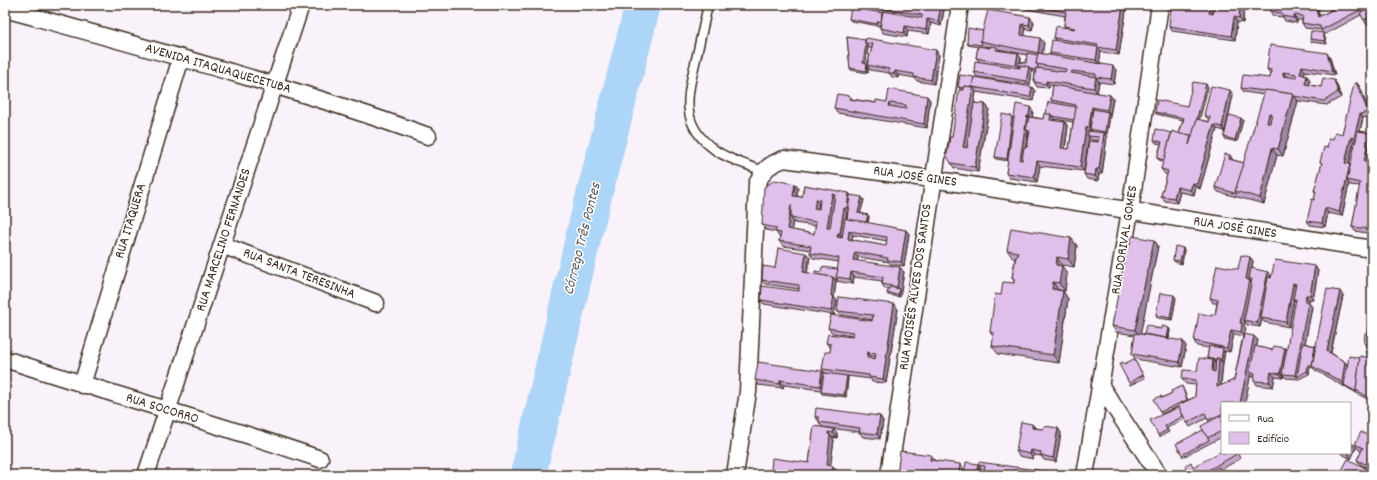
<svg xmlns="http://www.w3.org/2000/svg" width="1377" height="480" viewBox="0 0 1377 480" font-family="Dekko,sans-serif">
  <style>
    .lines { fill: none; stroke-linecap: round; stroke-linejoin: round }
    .river { stroke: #add5f7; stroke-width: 36 }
    .service-casing { stroke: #3b2a1e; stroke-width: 11 }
    .minor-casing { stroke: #3b2a1e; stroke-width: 19 }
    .service { stroke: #fff; stroke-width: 8 }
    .minor { stroke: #fff; stroke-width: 16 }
    .wall { fill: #c2a4ca; stroke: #3b2a1e; fill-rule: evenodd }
    .shaded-wall { fill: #9e86a4; stroke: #3b2a1e }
    .building { fill: #e1bfeb; stroke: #3b2a1e; fill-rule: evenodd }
    .labels { text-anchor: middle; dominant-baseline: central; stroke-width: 3; stroke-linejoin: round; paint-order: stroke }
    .street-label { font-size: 14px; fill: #3b2a1e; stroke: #fff }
    .water-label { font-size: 15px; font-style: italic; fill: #5d5d5f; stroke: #fff }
  </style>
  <rect width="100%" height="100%" fill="#f9f2fb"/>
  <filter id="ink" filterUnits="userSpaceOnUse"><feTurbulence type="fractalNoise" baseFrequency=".025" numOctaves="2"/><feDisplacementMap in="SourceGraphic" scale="8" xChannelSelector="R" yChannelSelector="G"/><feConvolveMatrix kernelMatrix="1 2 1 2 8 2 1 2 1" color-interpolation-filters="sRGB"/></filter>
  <g filter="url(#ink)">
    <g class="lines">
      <polyline class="river" points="528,475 585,230 643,5"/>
      <g class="service-casing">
        <path id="service" d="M708 5C704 23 700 41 696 59 687 97 679 124 715 150 729 160 748 165 763 171"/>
      </g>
      <g class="minor-casing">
        <g id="minor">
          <path d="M5 9C147 48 290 86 428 136"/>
          <polyline points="222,245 376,303"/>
          <path d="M5 359C110 394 216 423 320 459"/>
          <polyline points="82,385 181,58"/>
          <polyline points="1100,385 1159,475"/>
          <polyline points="146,475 301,5"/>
          <path d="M735 475 748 392 757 184C764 169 768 165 784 159L932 179 1372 249"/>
          <polyline points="889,475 960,5"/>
          <polyline points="1085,475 1130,211 1160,5"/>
        </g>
      </g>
      <use href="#service" class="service"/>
      <use href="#minor" class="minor"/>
    </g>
    <g class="wall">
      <polygon points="869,5 945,5 941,26 931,23 929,34 908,31 907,37 883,33 880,28 880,24 879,26 851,21 849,19 869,10 868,8"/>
      <path d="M1023 5H1127L1119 55 1101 52 1099 63 1116 70 1114 84 1099 82 1097 79 1099 82 1097 93 1110 95 1113 99 1107 134H1105L1107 137 1102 174H1099L1098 181 1087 179 1084 174 1098 141 1091 140 1089 137 1084 171 1040 166 1037 182 1009 178 1006 173 1008 161 996 159 995 157 1012 116 1014 118 1033 111 1032 117 1043 119 1053 103 1051 100 1053 86 1050 85 1049 88 1037 87 1034 82 1035 72 1032 71 1030 85 977 77 974 72 979 61 976 58 978 47 968 45 967 43 983 31 1030 17 1034 22 1032 30 1026 29 1024 35 1044 43 1042 54 1051 55 1050 53 1055 41 1054 38 1065 28 1064 26 1065 16 1026 9ZM984 46 990 47V48L984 47ZM998 49 1027 55 1026 63 1021 62V58L1000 50ZM1054 119 1073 122 1069 149H1065L1068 127 1065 122 1054 121ZM1028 132 1029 134 1027 147H1026Z"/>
      <polygon points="1188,5 1258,5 1257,10 1244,7 1243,23 1237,22 1235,40 1172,31 1169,26 1187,10"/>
      <polygon points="1271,5 1327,5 1318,10 1320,16 1331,10 1328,5 1358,5 1362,12 1368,8 1372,5 1372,22 1367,25 1361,15 1324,35 1321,30 1305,28 1302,23 1302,20 1297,20 1297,23 1285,21 1283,17 1273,16 1270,11"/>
      <polygon points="1324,35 1327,44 1311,42 1310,39"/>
      <path d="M847 37 939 55 934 84 917 81 915 78 898 75V78L892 77 889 73 870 70 868 67V73L851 70 850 68ZM868 48H872L867 65 865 64Z"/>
      <polygon points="1330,58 1335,75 1305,71 1304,75 1307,76 1310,80 1309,85 1321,87 1334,80 1337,85 1341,97 1327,105 1298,101 1283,156 1277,155 1264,204 1218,192 1215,187 1233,160 1244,163 1264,95 1244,92 1241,88 1270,78 1270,74 1267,69"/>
      <path d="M1356 82 1360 87 1371 116 1363 118 1360 131 1370 133 1371 135 1372 131V148H1371L1368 162H1372V234L1355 231 1352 227 1360 186 1350 185 1349 184 1342 216 1328 213 1325 227 1310 225 1307 221 1314 200 1316 193 1314 191 1322 164 1320 162 1327 148 1333 139 1342 134ZM1354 142H1356L1351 165 1349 163Z"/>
      <polygon points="958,87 1035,91 1033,101 976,92 974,103 985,104 989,109 978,172 954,168 951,163 952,137 963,90 960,89"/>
      <polygon points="1208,87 1199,120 1209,122 1209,120 1204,115 1233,95 1226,128 1243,120 1237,142 1225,139 1224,137 1225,131 1217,129 1200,189 1196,187 1194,195 1180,192 1177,203 1165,201 1161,196 1167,175 1165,174 1161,169 1164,162 1159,160 1157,158 1161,144 1156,143 1154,140 1179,134 1183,120 1156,114 1155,112 1187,106"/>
      <polygon points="850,96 852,99 876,103 930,100 927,128 837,113 834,108"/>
      <path d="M795 184 798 188 797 196 802 197 804 185 850 195 864 200 860 213 868 215 869 217 868 223 906 230 909 234 904 266 890 264 889 262 858 257 857 261 904 272 900 297 888 295 887 293 889 289H885L882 284V281L854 277 853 284 836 281 834 297 837 301 834 315 764 304 761 300 799 291V289L765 284 762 280 775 268 810 257 807 273 815 274 821 272 838 269 839 262 813 258 810 253 811 250 783 246 779 241 780 237H779L776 232 766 230 762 225ZM793 221 794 223 816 226 814 234 791 230ZM853 235 887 241 886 246 852 240Z"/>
      <polygon points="1071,238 1077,246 1074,267 1063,265 1062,267 1067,274 1065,291 1058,290 1063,291 1068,299 1059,363 998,354 992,346 994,338 990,332 1001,295 1014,283 1014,281 1012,278 1015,259 1013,258 1007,250"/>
      <polygon points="1154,240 1158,246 1140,334 1144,334 1156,328 1170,330 1169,339 1186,346 1182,367 1135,359 1132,354 1135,335 1116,332 1112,326 1130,245"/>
      <polygon points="1183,248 1184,250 1182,264 1175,262 1173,260"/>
      <path d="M1250 257 1253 261 1252 268 1271 276V278L1315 266 1318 271 1313 300 1309 299V303L1312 307 1305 343 1315 346H1316L1343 296 1331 353 1345 362 1347 365 1360 358 1370 357 1367 353 1368 348 1364 343 1368 334 1372 306V402L1346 387 1345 386V387L1315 370 1313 368 1310 367 1309 374 1299 379 1286 378 1284 376 1283 378 1275 377 1273 387 1257 385 1254 381 1255 377H1253L1251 374 1222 403V437L1183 457 1182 455 1203 430 1209 421 1207 418 1190 427 1185 419 1167 428 1169 432 1159 437 1158 435 1179 407H1178L1161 414 1160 412 1161 396 1162 398 1172 393 1182 386 1188 400 1195 397 1196 385 1186 384 1182 379 1197 371 1208 359 1207 358 1209 348 1197 346 1194 341 1212 316 1215 315 1217 303H1213L1210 298ZM1294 300 1296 302 1287 351 1272 350 1256 347 1258 340 1244 334 1246 328 1244 326 1245 321 1247 325 1260 327 1262 319 1264 322 1289 327ZM1234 334 1243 336 1234 380 1221 386 1223 363 1225 351 1230 352Z"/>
      <polygon points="1176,298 1172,320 1158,318 1156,315"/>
      <path d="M898 309 886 383 872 382 871 379 847 376 848 378 846 397 822 394 821 392V390L784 385 783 388 758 385 755 380 825 373 822 369 830 352 831 348 826 343 852 337V336L832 333 828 328 872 321 873 320 841 315 837 311ZM871 356 875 357V359L871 358Z"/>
      <polygon points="1135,361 1145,378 1130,385 1129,383 1124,364"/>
      <polygon points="880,416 883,421 880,439 863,437 859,432 822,427 819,422 819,421 815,417"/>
      <polygon points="814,426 837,433 837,438 832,437 834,440 830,466 837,471 836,475 773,475 771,471 809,463"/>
      <polygon points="1036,428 1043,429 1058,428 1061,433 1056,462 1044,460 1041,456 1034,455 1033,459 1019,456 1016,451"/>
      <polygon points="1372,438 1372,475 1345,475 1342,470 1371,471 1371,470 1360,464 1357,460 1361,451 1358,449 1355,444"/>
      <polygon points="1356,448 1351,459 1340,453 1350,453"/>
      <polygon points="1238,453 1240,459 1220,470 1223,475 1186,475 1194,467"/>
      <polygon points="931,455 934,460 964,469 963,475 897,475"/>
      <polygon points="978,464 1051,472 985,474 984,473 984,470 981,470 980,467 978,475"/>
    </g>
    <g class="shaded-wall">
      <polygon points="941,5 945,5 941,26 938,21"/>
      <polygon points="1123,5 1127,5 1119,55 1116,50"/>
      <polygon points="1210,5 1213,9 1212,18 1209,13"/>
      <polygon points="1240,5 1244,5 1242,5 1244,7 1243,23 1239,18"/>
      <polygon points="1256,5 1258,5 1257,10 1256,7"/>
      <polygon points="1315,6 1318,11 1321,22 1318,17"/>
      <polygon points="1294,15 1297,20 1297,23 1294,18"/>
      <polygon points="1030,17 1034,22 1032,30 1029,25"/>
      <polygon points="1234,17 1237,22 1235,40 1231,36"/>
      <polygon points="927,19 931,23 929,34 926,30"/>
      <polygon points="1022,24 1026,29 1024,39 1021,35"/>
      <polygon points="905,26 908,31 907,37 904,33"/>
      <polygon points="1323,33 1324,35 1327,44 1325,41"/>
      <polygon points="1040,38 1044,43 1042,57 1038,53"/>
      <polygon points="866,45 868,48 865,66 863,63"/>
      <polygon points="1098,47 1101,52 1099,65 1096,60"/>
      <polygon points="936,50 939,55 934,84 931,80"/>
      <polygon points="1018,53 1021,58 1020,67 1018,67 1016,65"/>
      <polygon points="1327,53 1330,58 1335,75 1332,71"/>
      <polygon points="867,65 868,67 868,73 866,71"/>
      <polygon points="1113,66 1116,70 1114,84 1111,79"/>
      <polygon points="1302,66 1305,71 1304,79 1300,74"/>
      <polygon points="1029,67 1032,71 1030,85 1026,81"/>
      <polygon points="895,71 898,75 898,78 894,74"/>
      <polygon points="1283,72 1287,77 1283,76"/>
      <polygon points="1307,76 1310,80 1309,89 1305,84"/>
      <polygon points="1096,77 1099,82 1097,93 1094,88"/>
      <polygon points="1334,80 1337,85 1341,97 1338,92"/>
      <polygon points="1046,81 1050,85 1049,88 1046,84"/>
      <polygon points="1356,82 1360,87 1372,116 1368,112"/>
      <polygon points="1206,84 1208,87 1194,140 1192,138"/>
      <polygon points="973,87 976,92 967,151 963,147"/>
      <polygon points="1032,87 1035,91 1033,101 1030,97"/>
      <polygon points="1230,90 1233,95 1225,131 1222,127"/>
      <polygon points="1293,94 1298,101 1283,156 1278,149"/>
      <polygon points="1110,95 1113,99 1110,114 1107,110"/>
      <polygon points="927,96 930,100 927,128 924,124"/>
      <polygon points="985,104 989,109 978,172 975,167"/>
      <polygon points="1030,107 1033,111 1032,121 1029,116"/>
      <polygon points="1092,107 1095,112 1090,129 1092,132 1089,127"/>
      <polygon points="1108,112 1110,114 1107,134 1105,132"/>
      <polygon points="1269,113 1274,120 1271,129 1267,123"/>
      <polygon points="1051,114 1054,119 1053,125 1050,120"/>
      <polygon points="1360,114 1363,118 1357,143 1354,138"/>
      <polygon points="1012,116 1014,119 1009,161 1007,159"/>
      <polygon points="1027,116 1030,120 1026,130 1028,132 1023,164 1020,160"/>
      <polygon points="1241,118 1243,120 1237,142 1235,140"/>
      <polygon points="1065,122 1068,127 1064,153 1061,148"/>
      <polygon points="1214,125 1217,129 1200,189 1197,184"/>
      <polygon points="1086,127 1090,131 1088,136 1089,137 1084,171 1080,167"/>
      <polygon points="1104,133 1107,137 1102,174 1099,169"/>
      <polygon points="1370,133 1372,136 1369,145 1371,148 1368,165 1364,161"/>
      <polygon points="1351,137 1354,142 1348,167 1345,163"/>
      <polygon points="1272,148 1277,155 1264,204 1260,198"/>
      <polygon points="1230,155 1233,160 1229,159"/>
      <polygon points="1037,161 1040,166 1037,182 1034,177"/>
      <polygon points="1350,164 1353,168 1347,180 1349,184 1342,216 1339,212"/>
      <polygon points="1096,169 1099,174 1098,181 1095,176"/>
      <polygon points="1193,183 1196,187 1194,195 1190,190"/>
      <polygon points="795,184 798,188 796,200 793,196"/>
      <polygon points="1177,187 1180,192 1177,203 1174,198"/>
      <polygon points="849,193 852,197 850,212 847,208"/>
      <polygon points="832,194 835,199 830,233 827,228"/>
      <polygon points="862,197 864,200 860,215 858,213"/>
      <polygon points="816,199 819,204 817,213 814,208"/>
      <polygon points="791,205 791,218 793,221 791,234 787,229"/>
      <polygon points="844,208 847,212 844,238 840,233"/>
      <polygon points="1325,208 1328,213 1325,227 1322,223"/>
      <polygon points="868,215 869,217 867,227 866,224"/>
      <polygon points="906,230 909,234 904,266 901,262"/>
      <polygon points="849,231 853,235 851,244 848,239"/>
      <polygon points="838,233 841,238 841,242 837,237"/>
      <polygon points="1071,238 1077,246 1074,267 1068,259"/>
      <polygon points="1154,240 1158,246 1140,336 1135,330"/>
      <polygon points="1183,248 1184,250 1182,264 1180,261"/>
      <polygon points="855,252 858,257 857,265 853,260"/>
      <polygon points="806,253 810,257 806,277 803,272"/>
      <polygon points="1057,257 1067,274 1065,291 1059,283 1056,265"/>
      <polygon points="1250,257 1253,261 1250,279 1249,279 1252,285 1244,320 1245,321 1244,326 1246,328 1244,336 1241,332 1240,323 1246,279"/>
      <polygon points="1315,266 1318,271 1313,300 1310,295"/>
      <polygon points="900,267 904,272 900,297 898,295 899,289 897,287"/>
      <polygon points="851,272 854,277 853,284 850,279"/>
      <polygon points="1268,272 1271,276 1262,318 1261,318 1262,319 1260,327 1257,323"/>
      <polygon points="833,277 836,281 834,297 837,301 834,315 831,311 831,296"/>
      <polygon points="1053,282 1058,290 1052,289"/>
      <polygon points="1293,283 1296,288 1293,299 1294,300 1289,327 1286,322"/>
      <polygon points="1063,291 1068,299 1059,363 1053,355"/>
      <polygon points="1340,291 1343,296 1330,356 1327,351"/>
      <polygon points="1174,295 1176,298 1172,320 1170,318"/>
      <polygon points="1306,295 1309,299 1309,303 1312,307 1299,376 1297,377 1295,375"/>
      <polygon points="894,304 898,309 886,383 883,379"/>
      <polygon points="1169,328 1170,330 1168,341 1167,339"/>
      <polygon points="1231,330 1234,334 1230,352 1227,348"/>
      <polygon points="1254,336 1258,340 1251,372 1250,372 1251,374 1245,403 1240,403"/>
      <polygon points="1183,341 1186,346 1182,367 1179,362"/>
      <polygon points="1285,348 1288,352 1282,374 1284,376 1283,378 1280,374"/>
      <polygon points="1223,351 1225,351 1223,363 1221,361"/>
      <polygon points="868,352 871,356 870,362 867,358"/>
      <polygon points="1219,358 1223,363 1220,392 1217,387"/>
      <polygon points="1213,360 1216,365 1215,376 1212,371"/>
      <polygon points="1345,362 1348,366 1345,387 1342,382"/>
      <polygon points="1308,365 1310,367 1309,374 1307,371"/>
      <polygon points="822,371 825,375 823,390 820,386"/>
      <polygon points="1271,372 1275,377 1273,387 1269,382"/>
      <polygon points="847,376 848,378 846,397 844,395"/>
      <polygon points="780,380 784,385 783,388 780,384"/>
      <polygon points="1372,387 1372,401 1370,398"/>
      <polygon points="880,416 883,421 880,439 877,434"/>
      <polygon points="1032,424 1036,428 1032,428"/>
      <polygon points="1058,428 1061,433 1056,462 1053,458"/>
      <polygon points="834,429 837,433 837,438 833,433"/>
      <polygon points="828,432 834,440 830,470 827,465"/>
      <polygon points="1353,444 1356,448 1351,459 1348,454 1348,453 1350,453 1350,450"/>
      <polygon points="1031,450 1034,455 1033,459 1030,454"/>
      <polygon points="931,455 934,460 933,464 930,460"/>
      <polygon points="960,464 964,469 963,475 960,475 959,474"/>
      <polygon points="978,465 980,467 978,475 976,475"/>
      <polygon points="833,466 837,471 836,475 832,475"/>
      <polygon points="924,470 928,474 924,474"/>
    </g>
    <g class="building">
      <polygon points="869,5 925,5 925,6 933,7 933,5 941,5 938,21 927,19 926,30 905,26 904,33 880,28 883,11 922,18 922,15 881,8 880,10 868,8"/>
      <polygon points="1023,5 1096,5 1104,6 1105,5 1123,5 1116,50 1097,47 1098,45 1054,38 1056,26 1074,29 1075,28 1064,26 1066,12"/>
      <polygon points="1188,5 1210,5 1209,13 1213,14 1215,5 1213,5 1240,5 1239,18 1234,17 1231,36 1169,26 1171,8 1187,10"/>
      <polygon points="1242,5 1256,5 1256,7"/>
      <polygon points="1271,5 1307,5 1315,6 1318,17 1342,5 1357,5 1360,10 1321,30 1320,26 1302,23 1303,16 1294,15 1294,18 1282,16 1282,13 1270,11"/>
      <polygon points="1307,5 1315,5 1316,8 1315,6"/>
      <polygon points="1328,5 1337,5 1330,8"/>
      <polygon points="1367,5 1372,5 1372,16 1364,20 1360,13 1368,8"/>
      <polygon points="851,7 882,13 881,22 878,21 877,24 849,19"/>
      <polygon points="988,10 1030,17 1029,25 1022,24 1021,35 1040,38 1038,53 980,41"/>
      <polygon points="968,28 983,31 980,41 982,43 982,45 967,43"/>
      <polygon points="1311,31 1323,33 1325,41 1310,39"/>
      <polygon points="847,37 865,40 865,43 866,45 863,63 867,64 866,71 850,68"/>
      <polygon points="866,38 936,50 931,80 914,77 914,74 895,71 894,74 889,73 889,69 867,65 873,44 865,43"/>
      <polygon points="1052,40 1098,47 1096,60 1050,53"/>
      <path d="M1270 45 1327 53 1332 71 1302 66 1300 74 1307 76 1305 84 1321 87 1323 78 1334 80 1338 92 1324 101 1294 96 1293 94 1265 90V91L1241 88 1243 75 1270 78 1271 70 1267 69ZM1283 72 1296 74V78L1283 76Z"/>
      <polygon points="978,46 990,48 990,46 997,47 996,50 1018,53 1016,65 976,58"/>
      <polygon points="1027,53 1038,55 1036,64 1038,66 1038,68 1036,68 1036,70 1030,69 1029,67 1020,65 1020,67 1018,67 1019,62 1026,63"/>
      <polygon points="1038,53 1113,66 1111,79 1096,77 1096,74 1072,71 1071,73 1096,77 1094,88 1046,81 1046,84 1034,82 1036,68 1065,72 1066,69 1036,64"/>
      <polygon points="975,61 1020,68 1020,65 1029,67 1026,81 974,72"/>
      <polygon points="960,75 974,77 972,87 964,86 963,88 958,87"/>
      <polygon points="974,77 1032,87 1030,97 973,87 963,147 967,148 974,103 985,104 975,167 951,163 945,153 947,154 950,137 952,137 959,90 963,90 964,86 972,87"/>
      <polygon points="1193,82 1206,84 1192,137 1191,135 1184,134 1184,135 1179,134 1184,118 1155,112 1157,100 1187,106"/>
      <polygon points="1356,82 1368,112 1360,114 1354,138 1351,137 1345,163 1350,164 1339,212 1325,208 1322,223 1307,221 1312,199 1314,200 1316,191 1314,191 1322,163 1320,162 1324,147 1327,148 1329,138 1333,139 1335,132 1342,134 1354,84"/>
      <polygon points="1053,85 1110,95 1107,110 1092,107 1089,127 1086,127 1080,167 1037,161 1034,177 1006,173 1016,104 1030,107 1029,116 1027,116 1020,160 1022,160 1024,147 1027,147 1030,131 1026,130 1029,117 1043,119 1044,113 1051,114 1050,120 1065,122 1061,148 1069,149 1076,105 1051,100"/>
      <polygon points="1211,86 1230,90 1222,127 1214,125 1197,184 1193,183 1190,190 1177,187 1174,198 1161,196 1168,171 1161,169 1172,131 1184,135 1184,134 1191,135 1189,145 1197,119 1209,122 1210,117 1204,115"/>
      <path d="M889 89 927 96 924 124 834 108 837 94 850 96 849 99 876 103V100L887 102ZM890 103 906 105V109L889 106Z"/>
      <path d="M1265 90 1293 94 1278 149 1272 148 1260 198 1235 191ZM1269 113 1272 114 1270 123H1267Z"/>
      <polygon points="1048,102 1076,107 1074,120 1052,116 1051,114 1046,114"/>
      <polygon points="1093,109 1108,112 1105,132 1090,129"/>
      <polygon points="1372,111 1372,119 1369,112"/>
      <polygon points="1002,114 1012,116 1007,159 995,157"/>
      <polygon points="1229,115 1241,118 1235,140 1224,137"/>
      <polygon points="1156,129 1171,133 1164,160 1157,158 1162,142 1154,140"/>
      <polygon points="1088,131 1104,133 1099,169 1096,169 1095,176 1084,174 1089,141 1098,142 1099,137 1088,136"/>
      <polygon points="1358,131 1370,133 1364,161 1372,162 1372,227 1371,229 1352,227 1360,183 1347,180"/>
      <polygon points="1372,131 1372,146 1369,145"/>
      <polygon points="1225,154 1230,155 1229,159 1244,163 1235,191 1237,194 1215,187"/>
      <path d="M775 180 795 184 793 196 802 197 804 185 849 193 847 208H844L840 233H838L837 237 842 238 845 218 906 230 901 262 887 260 888 258 855 252 853 260 900 267 897 287 882 284 883 277 851 272 850 279 836 277 839 258 810 253 811 246 779 241 781 233 776 232V228L762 225 764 187ZM832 194 835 195 830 228H827ZM816 199 820 200 819 209 814 208ZM791 205V218L816 222 814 234 787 229ZM849 231 887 237 886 246 848 239Z"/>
      <polygon points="850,195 862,197 858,213 868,215 866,222 847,219"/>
      <polygon points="1011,228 1071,238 1068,259 1057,257 1056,265 1062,266 1059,283 1053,282 1052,289 1063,291 1053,355 992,346 994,333 990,332 995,294 1001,295 1003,282 1014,283 1014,278 1012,278 1016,256 1017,257 1018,252 1007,250"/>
      <polygon points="1132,236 1154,240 1135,330 1112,326 1127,245 1130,245"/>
      <polygon points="1175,246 1183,248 1180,261 1173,260"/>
      <polygon points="778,248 806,253 803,272 833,277 831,296 834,296 831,311 761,300 762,286 799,291 799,285 762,280 763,266 775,268"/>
      <polygon points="1241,255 1250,257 1246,279 1249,280 1240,323 1242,323 1241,332 1231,330 1227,348 1194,341 1199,313 1212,316 1213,314 1215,315 1218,300 1210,298 1217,265 1238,269"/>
      <polygon points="1275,260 1315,266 1310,295 1306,295 1305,302 1308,302 1295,375 1282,374 1296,299 1293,299 1296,284 1293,283 1286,322 1261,318 1268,277 1271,278"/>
      <polygon points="822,267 838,269 836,277 838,280 835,279 833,277 815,274 815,271 821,272"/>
      <polygon points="1251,268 1268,272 1257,323 1244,320 1252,279 1249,279"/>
      <polygon points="1372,280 1372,289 1371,289"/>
      <polygon points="890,287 899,289 898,295 887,293"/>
      <polygon points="1327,289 1340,291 1327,351 1345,362 1342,382 1312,366"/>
      <polygon points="1160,293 1174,295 1170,318 1156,315"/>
      <path d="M839 297 894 304 883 379 869 377V375L822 369 825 352H830L831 344 826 343 828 334 852 337 853 332 828 328 831 315 872 321 873 315 837 311ZM868 352 876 353 875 359 867 358Z"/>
      <polygon points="1372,306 1372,354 1367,353 1368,344 1364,343 1365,333 1368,334"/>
      <polygon points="1146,325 1154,326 1154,328 1162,329 1162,326 1169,328 1167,338 1144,334"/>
      <polygon points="1135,333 1183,341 1179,362 1132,354"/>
      <polygon points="1244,334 1254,336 1240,403 1222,403 1222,414 1208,420 1205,413 1187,423 1178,405 1195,397 1196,380 1182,379 1183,370 1197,371 1199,358 1213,360 1212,371 1215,372 1216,358 1219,358 1217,387 1234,380"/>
      <polygon points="1303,343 1315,346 1312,365 1308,365 1307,371 1297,377"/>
      <polygon points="1209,346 1223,348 1221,361 1219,358 1216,358 1216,360 1207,358"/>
      <polygon points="1255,346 1272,350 1274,346 1285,348 1280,374 1271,372 1269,382 1254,381 1255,374 1250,372"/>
      <polygon points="1349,356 1360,358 1356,390 1357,392 1344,385"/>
      <polygon points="1360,356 1372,358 1372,387 1370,398 1356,390"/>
      <polygon points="1134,359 1143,375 1129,383 1119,364 1123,362 1124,364"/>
      <polygon points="758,362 822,371 820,386 780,380 780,384 755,380"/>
      <polygon points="824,373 847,376 844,395 821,392"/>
      <polygon points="1182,386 1187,400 1160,412 1154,399 1161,396 1162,398 1172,393 1171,391"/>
      <polygon points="1179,407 1183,416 1165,426 1167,430 1158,435 1150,420"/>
      <polygon points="816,408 880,416 877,434 859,432 860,428 819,422 819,417 815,417"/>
      <polygon points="1222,415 1222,431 1207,438 1201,426"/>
      <polygon points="1021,422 1032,424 1032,428 1043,429 1044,426 1058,428 1053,458 1040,455 1041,452 1031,450 1030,454 1016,451"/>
      <polygon points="814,426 834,429 833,433 828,432 828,434 830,435 827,465 833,466 832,475 796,475 771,471 772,458 809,463"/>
      <polygon points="1203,430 1209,440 1182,455 1176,444"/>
      <polygon points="1361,432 1372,438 1372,467 1357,460 1363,448 1355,444"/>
      <polygon points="1350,442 1353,444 1350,450"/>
      <polygon points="900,451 931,455 930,460 960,464 959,474 924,470 924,474 933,475 897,475"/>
      <polygon points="1222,451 1222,453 1237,453 1237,454 1199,475 1186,475 1185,473 1188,472 1185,466 1191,462 1193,467"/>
      <polygon points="1348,459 1371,471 1372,468 1372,475 1351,475 1342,470"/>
      <polygon points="966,462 978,464 976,475 964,475"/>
      <polygon points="979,462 1051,472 1051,475 985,475 985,473 984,473 985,466 978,465"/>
      <polygon points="1219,467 1223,475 1204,475"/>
      <polygon points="743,473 755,475 743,475"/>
    </g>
  </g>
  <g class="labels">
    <g class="street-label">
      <text transform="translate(218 69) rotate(16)">AVENIDA ITAQUAQUECETUBA</text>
      <text transform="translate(915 177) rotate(8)">RUA JOSÉ GINES</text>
      <text transform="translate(131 221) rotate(-73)">RUA ITAQUERA</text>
      <text transform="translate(1235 228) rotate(9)">RUA JOSÉ GINES</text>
      <text transform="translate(224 240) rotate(-72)">RUA MARCELINO FERNANDES</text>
      <text transform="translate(1125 240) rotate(-81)">RUA DORIVAL GOMES</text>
      <text transform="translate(299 274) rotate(21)">RUA SANTA TERESINHA</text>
      <text transform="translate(916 287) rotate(-82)">RUA MOISÉS ALVES DOS SANTOS</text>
      <text transform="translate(162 409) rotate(17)">RUA SOCORRO</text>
    </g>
    <g class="water-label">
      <text transform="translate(583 239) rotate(-76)">Córrego Três Pontes</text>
    </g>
  </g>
  <rect width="1377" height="480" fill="none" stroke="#fff" stroke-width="20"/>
  <rect x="10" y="10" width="1357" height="460" fill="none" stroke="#3b2a1e" stroke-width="1.5" filter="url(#ink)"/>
  <rect x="1221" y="402" width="130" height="52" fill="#ffffff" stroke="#b1aaa5"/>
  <rect x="1229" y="415" width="20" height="6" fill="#ffffff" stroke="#b1aaa5"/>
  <text x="1257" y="422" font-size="12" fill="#3b2a1e">Rua</text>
  <rect x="1229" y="432" width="20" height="12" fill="#e1bfeb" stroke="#b1aaa5"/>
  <text x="1257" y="442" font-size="12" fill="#3b2a1e">Edifício</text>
</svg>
